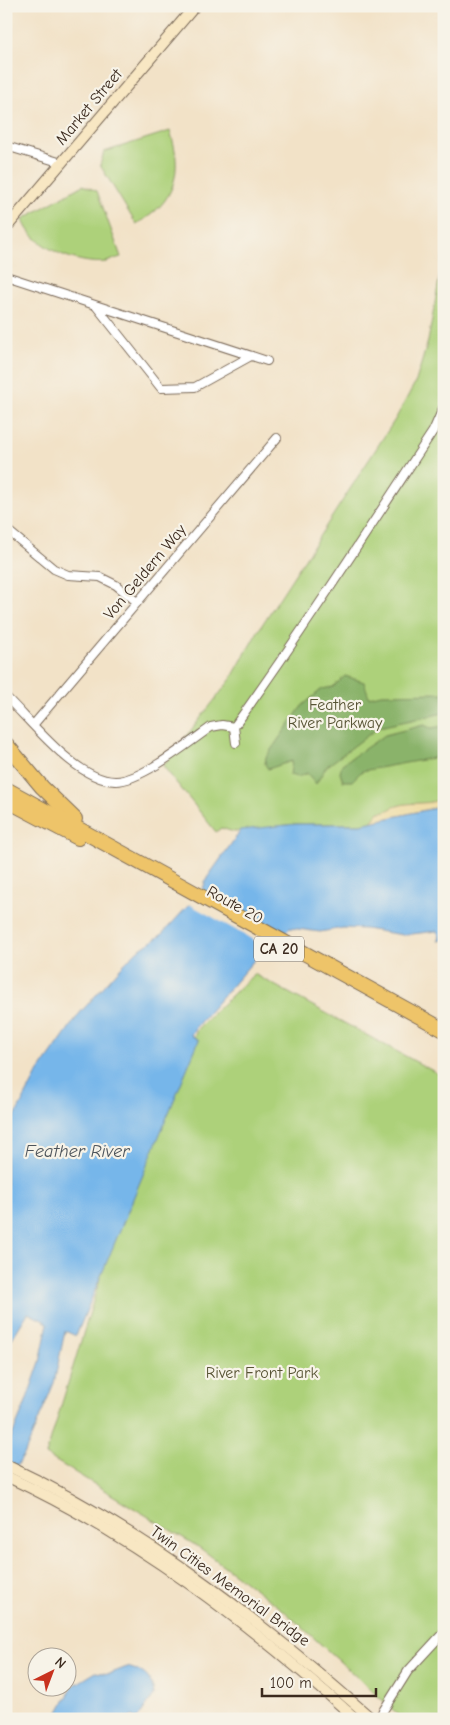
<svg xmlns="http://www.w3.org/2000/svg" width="450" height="1725" viewBox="0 0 450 1725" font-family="'Comic Neue',sans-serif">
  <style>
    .green { fill: #add17a; stroke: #747e4c }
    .forest { fill: #8ab36a; stroke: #626e44 }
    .sand { fill: #eeda9e; stroke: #94825e }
    .water { fill: #76b6ea; stroke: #587084 }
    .pier { fill: #f2e2c7 }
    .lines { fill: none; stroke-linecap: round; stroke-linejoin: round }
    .street-casing { stroke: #7b6a59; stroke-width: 10 }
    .secondary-casing { stroke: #7b6a59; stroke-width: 12 }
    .highway-casing { stroke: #7b6a59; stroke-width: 16 }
    .street { stroke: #fff; stroke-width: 8 }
    .secondary { stroke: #f8e7c3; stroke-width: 10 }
    .highway { stroke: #eec469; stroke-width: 14 }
    .labels { text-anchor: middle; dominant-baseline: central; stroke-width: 4.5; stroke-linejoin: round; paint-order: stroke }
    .shield { fill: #f7f3e8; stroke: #73665b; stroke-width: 1 }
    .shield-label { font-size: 15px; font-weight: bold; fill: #3b2a1e }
    .street-label { font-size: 16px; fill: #3b2a1e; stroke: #f7f3e8 }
    .park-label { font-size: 16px; fill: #585435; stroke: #f7f3e8 }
    .water-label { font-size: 18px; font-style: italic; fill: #4d545b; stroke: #f7f3e8 }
  </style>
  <rect width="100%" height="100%" fill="#f7f3e8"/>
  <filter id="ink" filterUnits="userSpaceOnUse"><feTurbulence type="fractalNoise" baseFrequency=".02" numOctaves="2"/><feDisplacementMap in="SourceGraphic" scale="10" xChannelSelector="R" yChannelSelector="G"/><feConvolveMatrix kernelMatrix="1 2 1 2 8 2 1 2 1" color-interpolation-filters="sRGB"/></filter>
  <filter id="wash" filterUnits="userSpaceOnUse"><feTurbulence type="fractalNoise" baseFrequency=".0096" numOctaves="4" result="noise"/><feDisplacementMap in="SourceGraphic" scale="20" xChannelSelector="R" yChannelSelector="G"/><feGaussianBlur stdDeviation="1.12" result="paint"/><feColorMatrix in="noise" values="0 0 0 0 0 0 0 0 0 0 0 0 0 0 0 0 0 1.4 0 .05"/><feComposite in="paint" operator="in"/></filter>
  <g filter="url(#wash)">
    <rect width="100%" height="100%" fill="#f2e2c7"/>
    <g class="green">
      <path d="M170 131C184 171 175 204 136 224L100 165 104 152Z"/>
      <path d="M83 185 97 191 121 257C116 258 111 261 106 262 80 266 30 247 23 219Z"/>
      <polygon points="444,253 444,806 361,824 296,824 234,832 221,828 216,832 163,766 231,679 258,631 396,418 416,381 428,341"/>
      <polygon points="254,974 444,1077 444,1719 403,1719 282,1609 200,1548 46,1455 127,1191 198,1028"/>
    </g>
    <g class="forest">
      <polygon points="345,676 364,682 369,697 381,694 444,693 444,713 379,727 326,767 316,784 307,773 298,777 290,775 292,761 268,769 265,764 266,757 302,706 322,689 333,687"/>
      <polygon points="424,725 431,728 444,726 444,756 362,771 352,781 343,781 340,773 342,764 385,735"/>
    </g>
    <path class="sand" d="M444 797V806L371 822 379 812C388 812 390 808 397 806 411 801 432 806 444 797Z"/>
    <g class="water">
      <polygon points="444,806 444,940 438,941 440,937 437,931 403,935 365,929 343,928 320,932 290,928 256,958 195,1028 191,1035 199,1040 76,1336 65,1331 54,1383 24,1455 6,1483 6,1450 24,1407 40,1362 48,1323 28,1313 6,1348 6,1133 37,1074 79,1014 122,966 137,951 160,936 202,891 207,878 241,830 296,824 361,824"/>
      <path d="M127 1667C145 1672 151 1676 154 1695L137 1719 132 1716 129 1719H55L73 1686 96 1672 109 1674Z"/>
    </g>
    <polygon class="pier" points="200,890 284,936 270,949 187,903"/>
  </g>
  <g filter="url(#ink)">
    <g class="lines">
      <g class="street-casing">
        <g id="street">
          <polyline points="6,146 62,163"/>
          <polyline points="6,276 267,361"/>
          <polyline points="96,306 161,388 195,387 251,356"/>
          <polyline points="6,529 54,569 68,575 100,577 116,585 137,602"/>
          <path d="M6 697C33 723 78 782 116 781 141 781 190 742 211 727L222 725 234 727"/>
          <polyline points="34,724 277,438"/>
          <path d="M234 727C303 631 368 530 433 431L444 406"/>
          <polyline points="234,727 236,743"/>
          <polyline points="378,1719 408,1671 444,1632"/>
        </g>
      </g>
      <g class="secondary-casing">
        <g id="secondary">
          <polyline points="6,228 195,6"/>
          <path d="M6 1465C143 1529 259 1619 372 1719"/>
          <path d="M6 1476C136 1536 250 1624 356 1719"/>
        </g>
      </g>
      <g class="highway-casing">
        <g id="highway">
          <polyline points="6,744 42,787 75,819"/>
          <polyline points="6,789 444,1030"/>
          <polyline points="6,800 78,838"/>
        </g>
      </g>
      <use href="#street" class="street"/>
      <use href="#secondary" class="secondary"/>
      <use href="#highway" class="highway"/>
    </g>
  </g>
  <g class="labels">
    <rect class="shield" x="254" y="936.5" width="50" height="25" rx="4"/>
    <g class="shield-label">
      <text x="279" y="949">CA 20</text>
    </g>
    <g class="street-label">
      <text transform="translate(89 107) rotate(-50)">Market Street</text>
      <text transform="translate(145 572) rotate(-50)">Von Geldern Way</text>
      <text transform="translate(235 905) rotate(29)">Route 20</text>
      <text transform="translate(230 1586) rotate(36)">Twin Cities Memorial Bridge</text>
    </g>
    <g class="park-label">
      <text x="335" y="705">Feather<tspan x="335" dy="18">River Parkway</tspan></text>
      <text x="262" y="1373">River Front Park</text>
    </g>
    <g class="water-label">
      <text x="77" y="1151">Feather River</text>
    </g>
  </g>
  <rect width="450" height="1725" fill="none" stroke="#f7f3e8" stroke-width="25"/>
  <g transform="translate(52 1672) rotate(42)"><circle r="24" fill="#f7f3e8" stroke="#aca397"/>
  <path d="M0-4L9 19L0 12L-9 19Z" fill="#c8321e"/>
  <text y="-8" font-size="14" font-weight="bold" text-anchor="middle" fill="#3b2a1e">N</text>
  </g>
  <path d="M262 1688v8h114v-8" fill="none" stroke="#3b2a1e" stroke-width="2.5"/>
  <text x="270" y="1688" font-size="15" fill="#3b2a1e" stroke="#f7f3e8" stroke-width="4" paint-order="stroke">100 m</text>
</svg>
